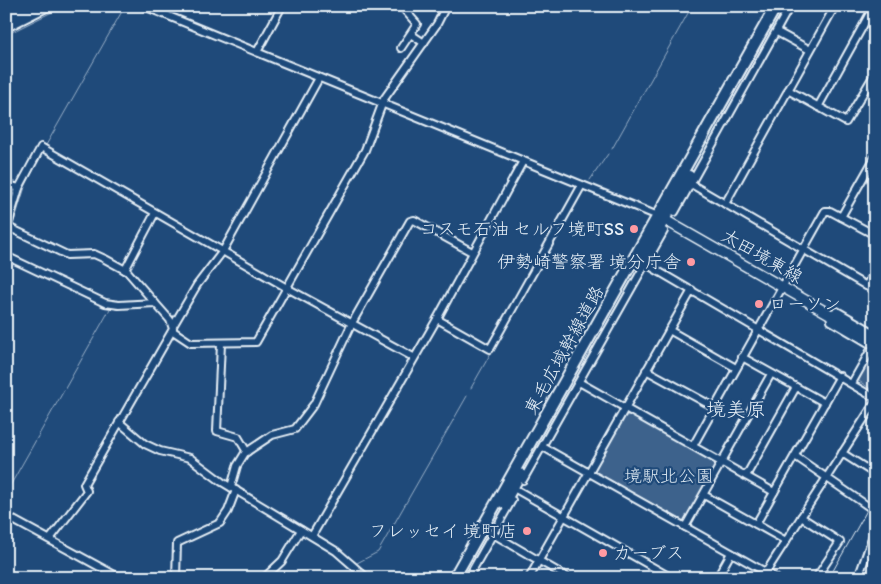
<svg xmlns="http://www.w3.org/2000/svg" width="881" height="584" viewBox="0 0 881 584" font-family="Itim,'Klee One',sans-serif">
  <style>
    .green { fill: #3c628c; stroke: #92aac2 }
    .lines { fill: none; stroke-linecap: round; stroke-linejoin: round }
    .stream { stroke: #9ab0c7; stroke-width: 1 }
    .minor-casing { stroke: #e8f1f8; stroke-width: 10 }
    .major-casing { stroke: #e8f1f8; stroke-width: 12 }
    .highway-casing { stroke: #e8f1f8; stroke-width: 14 }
    .minor { stroke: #1f4a7a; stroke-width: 6 }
    .major { stroke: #1f4a7a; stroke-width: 9 }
    .highway { stroke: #1f4a7a; stroke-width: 10 }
    .rail { stroke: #e8f1f8; stroke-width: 1 }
    .poi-dot { fill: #ff9aa2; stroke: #1f4a7a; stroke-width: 2 }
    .labels { text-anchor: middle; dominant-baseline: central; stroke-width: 4.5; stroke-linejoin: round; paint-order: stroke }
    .poi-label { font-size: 18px; fill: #e8f1f8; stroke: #1f4a7a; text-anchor: end }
    .street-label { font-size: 18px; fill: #e8f1f8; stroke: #1f4a7a }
    .park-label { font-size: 18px; fill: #d7e3ed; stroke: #1f4a7a }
    .quarter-label { font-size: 20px; fill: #e8f1f8; stroke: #1f4a7a }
  </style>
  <rect width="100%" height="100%" fill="#1f4a7a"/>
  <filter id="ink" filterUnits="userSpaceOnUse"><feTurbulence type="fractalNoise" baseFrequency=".02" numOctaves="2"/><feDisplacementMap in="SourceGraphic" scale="10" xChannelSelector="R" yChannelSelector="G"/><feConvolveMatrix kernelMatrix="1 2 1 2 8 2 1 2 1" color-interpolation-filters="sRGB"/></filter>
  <g filter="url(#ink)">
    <g class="green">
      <polygon points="875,349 875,392 856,379"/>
      <polygon points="629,415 718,463 686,522 596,473 595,468 624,417"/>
    </g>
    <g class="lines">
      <g class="stream">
        <polyline points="6,35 64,6"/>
        <polyline points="45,147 125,6"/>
        <polyline points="612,149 692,6"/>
        <polyline points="6,180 17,183"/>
        <polyline points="590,180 608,154"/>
        <polyline points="13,225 25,187 43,151"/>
        <polyline points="556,238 581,193"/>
        <polyline points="6,245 11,231"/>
        <polyline points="517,307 552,245"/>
        <polyline points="471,388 492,351"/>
        <polyline points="6,493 110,309"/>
        <polyline points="357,563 378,552 467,396"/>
        <polyline points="348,578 352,572"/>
        <polyline points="854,578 874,517"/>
      </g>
      <g class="minor-casing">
        <g id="minor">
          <polyline points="144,6 658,216"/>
          <polyline points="401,6 417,24 401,48"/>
          <polyline points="777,32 810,50"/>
          <polyline points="412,35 424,43"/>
          <polyline points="257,52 282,6"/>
          <polyline points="788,90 846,122 875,73"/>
          <polyline points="818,107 874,6"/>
          <polyline points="6,184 19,188"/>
          <polyline points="691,184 875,291"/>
          <polyline points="725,204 835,6"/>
          <polyline points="675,212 790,6"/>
          <polyline points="841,217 875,157"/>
          <polyline points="8,227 67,255 94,254 105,259 127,271 155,303"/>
          <polyline points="6,232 19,188 41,147 287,288 413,357"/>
          <polyline points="6,256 105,303 119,305 155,303 170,320 173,329 84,484 87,491 50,539"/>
          <polyline points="646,264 875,398"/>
          <polyline points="125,270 155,213"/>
          <polyline points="866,286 875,271"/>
          <polyline points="437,319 490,349 582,185"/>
          <polyline points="173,326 197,285 223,251 319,78"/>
          <polyline points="669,330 736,368"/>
          <polyline points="173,331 191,343 256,342 365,150 384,99 437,24 446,6"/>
          <polyline points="875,333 837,311 830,314 831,321 875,347"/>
          <polyline points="221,344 217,431 238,437 247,452"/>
          <polyline points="742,357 825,403"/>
          <polyline points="646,370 714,407"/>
          <polyline points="579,382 774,492"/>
          <polyline points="852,383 873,346"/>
          <polyline points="119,422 145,444 160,451 190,458 222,482 336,551 367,578"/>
          <polyline points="693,446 825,211 830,211 875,235"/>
          <polyline points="543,447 776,578"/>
          <polyline points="842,453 875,474"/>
          <polyline points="795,456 875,511"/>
          <polyline points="746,476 796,387"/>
          <polyline points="523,480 664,231"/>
          <polyline points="510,486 672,578"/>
          <polyline points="231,487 237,466 245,453 272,435 295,429 314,404 352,323 410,221 414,220 472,252"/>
          <polyline points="704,495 786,541"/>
          <polyline points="6,516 120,578"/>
          <polyline points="801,517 840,542 816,578"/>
          <polyline points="756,524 840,376"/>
          <polyline points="685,527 771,374"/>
          <polyline points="493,534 569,578"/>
          <polyline points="312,536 437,319 523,161"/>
          <polyline points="766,572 875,402"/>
          <polyline points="176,578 177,543 220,523 228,511 236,490"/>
          <polyline points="264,578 282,561 301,530"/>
          <polyline points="468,578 512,500"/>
          <polyline points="529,578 692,290"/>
          <polyline points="717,578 731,553"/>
          <polyline points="858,578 875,530"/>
        </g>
      </g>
      <g class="major-casing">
        <polyline id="major" points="658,216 875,340"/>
      </g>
      <g class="highway-casing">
        <g id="highway">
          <polyline points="6,18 30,6"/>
          <polyline points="6,26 46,6"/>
          <polyline points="639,263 689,176"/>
          <polyline points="504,503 520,474"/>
          <polyline points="454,578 776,6"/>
        </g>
      </g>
      <use href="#minor" class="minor"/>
      <use href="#major" class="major"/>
      <use href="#highway" class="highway"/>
      <polyline class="rail" points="829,578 875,496"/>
    </g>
  </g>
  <g class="poi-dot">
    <circle cx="634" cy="229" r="5"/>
    <circle cx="691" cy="262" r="5"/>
    <circle cx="759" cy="304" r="5"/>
    <circle cx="527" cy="531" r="5"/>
    <circle cx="603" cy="553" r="5"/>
  </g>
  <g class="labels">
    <g class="poi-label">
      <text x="624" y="229">コスモ石油 セルフ境町SS</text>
      <text x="681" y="262">伊勢崎警察署 境分庁舎</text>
      <text x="769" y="304" text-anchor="start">ローソン</text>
      <text x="517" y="531">フレッセイ 境町店</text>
      <text x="613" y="553" text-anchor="start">カーブス</text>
    </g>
    <g class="street-label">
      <text transform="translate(762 256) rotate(30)">太田境東線</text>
      <text transform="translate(564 350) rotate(-61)">東毛広域幹線道路</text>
    </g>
    <g class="park-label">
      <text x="669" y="476">境駅北公園</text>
    </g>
    <g class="quarter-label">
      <text x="736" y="409">境美原</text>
    </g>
  </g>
  <rect width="881" height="584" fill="none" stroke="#1f4a7a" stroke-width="25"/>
  <rect x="12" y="12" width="856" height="559" fill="none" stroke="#e8f1f8" stroke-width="2" filter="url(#ink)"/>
</svg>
